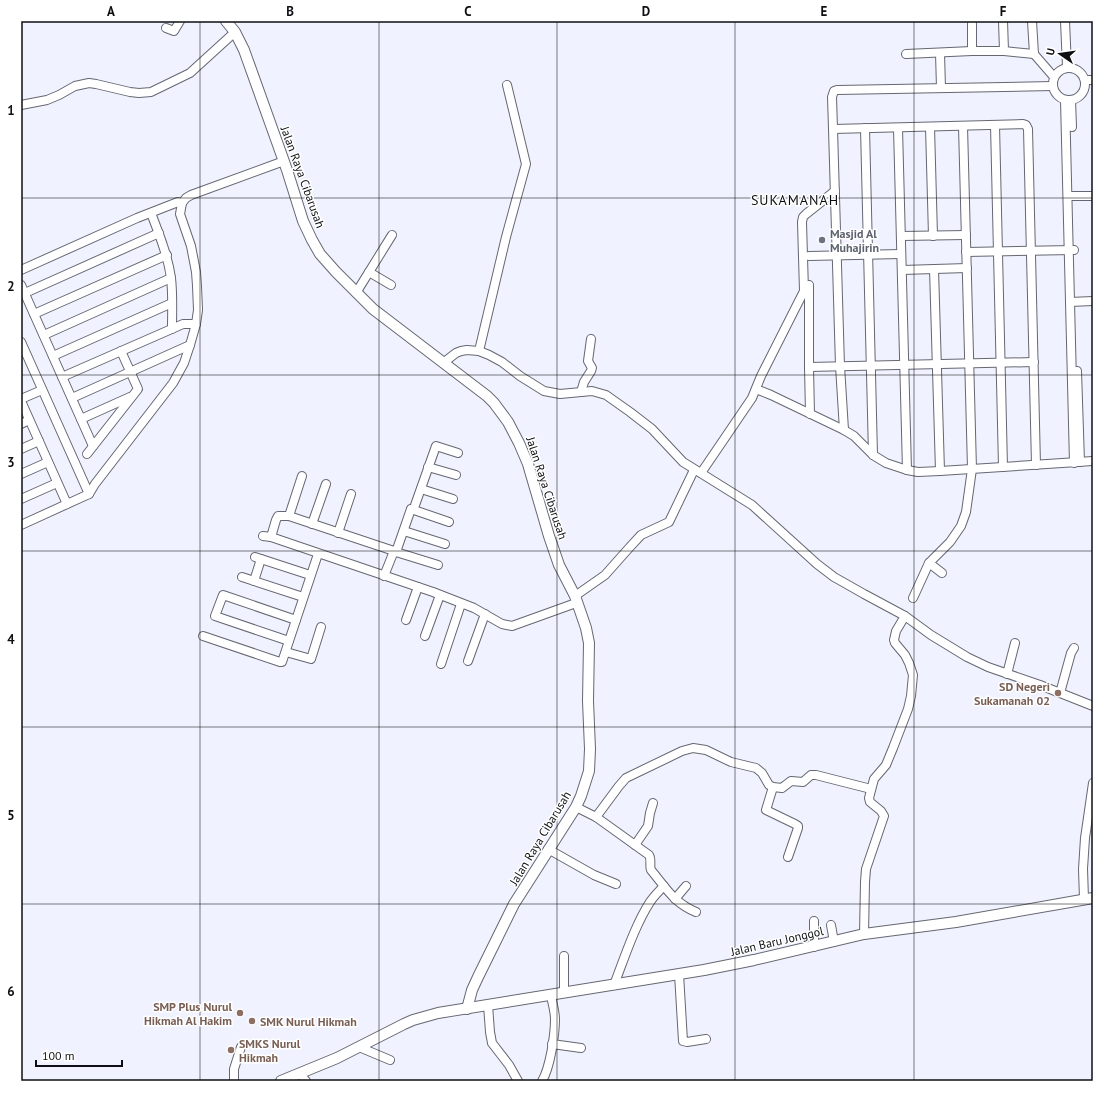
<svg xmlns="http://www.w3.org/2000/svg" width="1114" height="1102" viewBox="0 0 1114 1102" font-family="'PT Sans',sans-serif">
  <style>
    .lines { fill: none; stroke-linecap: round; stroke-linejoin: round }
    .minor-casing { stroke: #656771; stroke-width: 10 }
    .major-casing { stroke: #656771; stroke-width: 12 }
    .minor { stroke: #fff; stroke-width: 8 }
    .major { stroke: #fff; stroke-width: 10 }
    .grid { fill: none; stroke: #0e0f13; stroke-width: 1; stroke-opacity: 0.55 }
    .worship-dot { fill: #6b7280; stroke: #fff; stroke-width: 1.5 }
    .education-dot { fill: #8d6e63; stroke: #fff; stroke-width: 1.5 }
    .labels { text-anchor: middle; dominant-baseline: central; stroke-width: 3; stroke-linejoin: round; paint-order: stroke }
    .street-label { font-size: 12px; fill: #0e0f13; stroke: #fff }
    .worship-label { font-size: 12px; font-weight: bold; fill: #5b616d; stroke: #fff; text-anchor: start }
    .education-label { font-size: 12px; font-weight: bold; fill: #785e54; stroke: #fff; text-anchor: end }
    .quarter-label { font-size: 14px; letter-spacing: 1px; fill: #0e0f13; stroke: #fff }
    .neatline { fill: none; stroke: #0e0f13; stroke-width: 1.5 }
    .grid-label { font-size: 13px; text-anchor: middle; font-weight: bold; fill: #0e0f13 }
  </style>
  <rect width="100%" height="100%" fill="#f0f3ff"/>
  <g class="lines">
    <g class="minor-casing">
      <g id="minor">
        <polyline points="1003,21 1004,51"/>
        <polyline points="1032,21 1034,54 1054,77"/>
        <polyline points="1065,21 1067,67"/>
        <polyline points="972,24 972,51 1004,51 1034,54"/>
        <polyline points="166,28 174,31 180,21"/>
        <polyline points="940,53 941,88"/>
        <polyline points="906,54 972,51"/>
        <circle cx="1069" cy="84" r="16"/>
        <polyline points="1085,80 1093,80"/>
        <polyline points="1065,100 1074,463"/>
        <polyline points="1071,100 1072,127"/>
        <polyline points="21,105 47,100 59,95 75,86 89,83 96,84 130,92 139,93 151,92 190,73 235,32"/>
        <polyline points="995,125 1003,467"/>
        <polyline points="930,127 933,236"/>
        <polyline points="865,128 873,455"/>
        <polyline points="898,128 907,470"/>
        <polyline points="833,129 1023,124 1026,125 1028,129 1036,465"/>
        <polyline points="1068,196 1093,196"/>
        <path d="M151 213C159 234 168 256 171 278 173 295 172 312 172 329"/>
        <polyline points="901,236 966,235"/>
        <polyline points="966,252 1074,250"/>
        <polyline points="809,256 901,254"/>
        <polyline points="934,269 940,471"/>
        <polyline points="21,270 137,218 178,202 182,203"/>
        <polyline points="902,270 967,268"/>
        <polyline points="369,272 391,285"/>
        <polyline points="21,285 93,446"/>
        <polyline points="809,285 809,367 810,414"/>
        <polyline points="25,293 159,233"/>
        <polyline points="356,293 392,235"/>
        <polyline points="1070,302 1093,301"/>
        <polyline points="34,314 167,255"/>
        <polyline points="44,335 171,278"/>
        <polyline points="21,342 89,494"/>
        <polyline points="479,351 506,237 526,164 507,85"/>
        <polyline points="53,356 172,303"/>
        <polyline points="443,363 456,353 461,351 467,350 479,351 489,355 502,362 520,376 544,391 560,394 592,391 606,395 630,412 652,429 683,462 752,505 817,564 834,577 864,594 905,616 931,635 967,657 988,667 1040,685 1093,706"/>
        <polyline points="809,367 1034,362"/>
        <polyline points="1077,371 1080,462"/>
        <polyline points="62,377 183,324 196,324"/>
        <polyline points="756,389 771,395 844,430 854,436 873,455 886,463 907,470 918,472 940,471 1093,461"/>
        <polyline points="581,392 584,382 591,371 592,368 588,361 591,339"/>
        <polyline points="72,398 190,345"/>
        <polyline points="21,399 42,390"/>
        <polyline points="21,401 67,504"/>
        <polyline points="81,419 130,397"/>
        <polyline points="21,424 29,420"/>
        <polyline points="844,430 840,366 833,129 832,97 834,91 837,90 1053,86"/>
        <polyline points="21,449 39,441"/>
        <polyline points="87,454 138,389 121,351"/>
        <polyline points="428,467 456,475"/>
        <polyline points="701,473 752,398 761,376 804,291 802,222 803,217 806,214 835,191"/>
        <polyline points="21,474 48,462"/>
        <polyline points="421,489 453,499"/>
        <polyline points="21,499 57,483"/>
        <polyline points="411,509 449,522"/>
        <polyline points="289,516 302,476"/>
        <polyline points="312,524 326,484"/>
        <polyline points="21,525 89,494 95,484 173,383 184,363 190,345 196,324 198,310 197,286 196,272 191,246 180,214 182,203 186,198 191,195 284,161"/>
        <polyline points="404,531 445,544"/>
        <polyline points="338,533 351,494"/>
        <polyline points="263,536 271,537 433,592 474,608 502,624 512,626 576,603"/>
        <polyline points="271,537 276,520 278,516 289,516 394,551"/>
        <polyline points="396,552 438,565"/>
        <polyline points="255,557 310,575"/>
        <polyline points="929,563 942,573"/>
        <polyline points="384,576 394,551 396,552 411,509 414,508 436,446 458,453"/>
        <polyline points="242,577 303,597"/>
        <polyline points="254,581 261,559"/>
        <polyline points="575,596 605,575 629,548 641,535 669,522 694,470"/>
        <polyline points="913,598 929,563 950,542 961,526 966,512 972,469 963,126"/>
        <polyline points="406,620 418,587"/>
        <polyline points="203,636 280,662 282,662 318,554"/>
        <polyline points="425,636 440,595"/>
        <polyline points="289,641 215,616 223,595 296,620"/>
        <polyline points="286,652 311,659 321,627"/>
        <polyline points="468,661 485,614"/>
        <polyline points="441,664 461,604"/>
        <polyline points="1007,674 1015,643"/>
        <polyline points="1060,693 1071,653 1074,648"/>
        <polyline points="773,787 766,810 795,824 798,826 798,828 788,857"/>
        <path d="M576 807 596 817 649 855C652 860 649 865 651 870 666 888 674 903 696 912"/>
        <polyline points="596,817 619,786 626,778 682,751 693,748 706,750 731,762 756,768 762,773 769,785 773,787 782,788 791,781 803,782 811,775 816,775 871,789"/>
        <polyline points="635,845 648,826 650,813 653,803"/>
        <polyline points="548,849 594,875 616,884"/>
        <polyline points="675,899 686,886"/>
        <polyline points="1084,899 1083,869 1085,838 1093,783"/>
        <polyline points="814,921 814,947"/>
        <polyline points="831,925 834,942"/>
        <polyline points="864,934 865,882 866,869 884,816 881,811 870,802 869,798 874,779 886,765 893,748 908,709 911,696 913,675 909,663 905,655 895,643 894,640 896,631 905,616"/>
        <polyline points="679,974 683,1041 687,1042 706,1039"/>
        <path d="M614 985C624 959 635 925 650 902 654 896 659 891 664 886"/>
        <polyline points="564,992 564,956"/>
        <polyline points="488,1005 490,1032 492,1043 509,1065 518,1081"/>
        <polyline points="552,1044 581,1048"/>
        <polyline points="359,1047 390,1060"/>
        <polyline points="300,1074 306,1081"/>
        <polyline points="234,1081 234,1069 241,1047"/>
        <path d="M542 1081C550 1068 555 1035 555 1019 555 1011 552 1003 551 994"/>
      </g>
    </g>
    <g class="major-casing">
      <g id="major">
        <polyline points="226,21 235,32 244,50 287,170 303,221 312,240 320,254 336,272 373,309 487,396 494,403 508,422 519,443 528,464 549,536 559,565 575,596 586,628 589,643 588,701 590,749 589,771 581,796 576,807 514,904 478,977 472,990 467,1009"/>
        <polyline points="281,1081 337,1058 404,1024 413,1020 438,1013 704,970 754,960 864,934 956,922 1093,898"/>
      </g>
    </g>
    <use href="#minor" class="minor"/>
    <use href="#major" class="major"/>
  </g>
  <path class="grid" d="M200 21V1081M379 21V1081M557 21V1081M735 21V1081M914 21V1081M21 198H1093M21 375H1093M21 551H1093M21 727H1093M21 904H1093"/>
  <circle class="worship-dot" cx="822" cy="240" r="4"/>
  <g class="education-dot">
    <circle cx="1058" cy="693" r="4"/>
    <circle cx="240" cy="1013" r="4"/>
    <circle cx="252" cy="1021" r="4"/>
    <circle cx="231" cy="1050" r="4"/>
  </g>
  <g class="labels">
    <g class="street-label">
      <text transform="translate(303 177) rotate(70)">Jalan Raya Cibarusah</text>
      <text transform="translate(547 488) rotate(72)">Jalan Raya Cibarusah</text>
      <text transform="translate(540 838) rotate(-59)">Jalan Raya Cibarusah</text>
      <text transform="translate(777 941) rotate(-13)">Jalan Baru Jonggol</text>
    </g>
    <g class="worship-label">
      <text x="830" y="233">Masjid Al<tspan x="830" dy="14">Muhajirin</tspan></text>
    </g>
    <g class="education-label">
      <text x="1050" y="686">SD Negeri<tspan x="1050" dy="14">Sukamanah 02</tspan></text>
      <text x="232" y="1006">SMP Plus Nurul<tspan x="232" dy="14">Hikmah Al Hakim</tspan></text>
      <text x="260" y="1021" text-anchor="start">SMK Nurul Hikmah</text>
      <text x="239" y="1043" text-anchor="start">SMKS Nurul<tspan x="239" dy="14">Hikmah</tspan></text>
    </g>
    <g class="quarter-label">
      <text x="795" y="200">SUKAMANAH</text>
    </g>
  </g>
  <rect width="1114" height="1102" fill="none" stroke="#ffffff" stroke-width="44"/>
  <g transform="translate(1060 54) rotate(283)" stroke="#ffffff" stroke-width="3" paint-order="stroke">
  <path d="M0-3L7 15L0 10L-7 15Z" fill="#0e0f13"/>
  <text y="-6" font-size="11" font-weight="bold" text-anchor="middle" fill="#0e0f13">U</text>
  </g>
  <path d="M36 1060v6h86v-6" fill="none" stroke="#0e0f13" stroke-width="2"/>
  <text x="42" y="1060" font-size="12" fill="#0e0f13" stroke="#ffffff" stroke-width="3" paint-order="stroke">100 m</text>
  <rect x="22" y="22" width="1070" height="1058" class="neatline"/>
  <g class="grid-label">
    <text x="111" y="16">A</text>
    <text x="290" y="16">B</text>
    <text x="468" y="16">C</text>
    <text x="646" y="16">D</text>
    <text x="824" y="16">E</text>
    <text x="1003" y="16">F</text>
    <text x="11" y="115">1</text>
    <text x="11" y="291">2</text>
    <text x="11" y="467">3</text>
    <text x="11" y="644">4</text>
    <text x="11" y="820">5</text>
    <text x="11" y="996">6</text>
  </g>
</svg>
